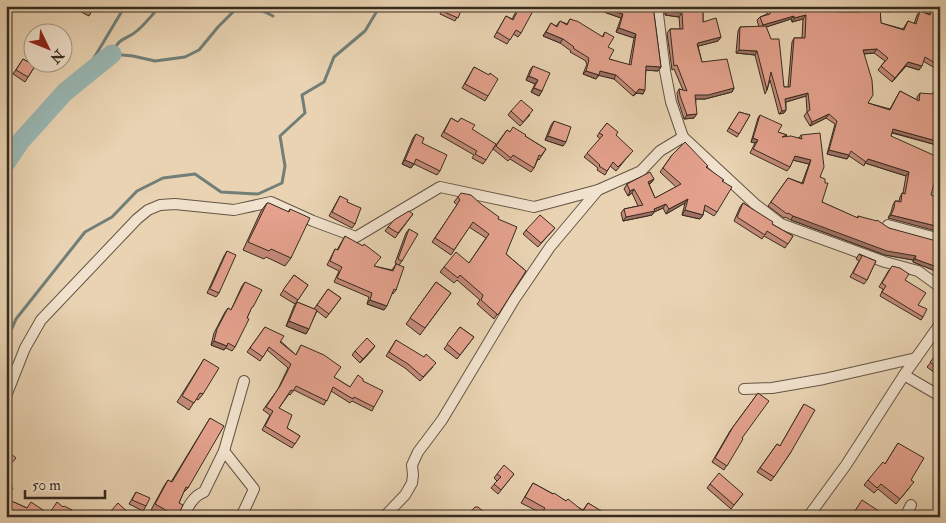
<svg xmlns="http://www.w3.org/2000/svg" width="946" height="523" viewBox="0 0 946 523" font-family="'IM FELL Double Pica',serif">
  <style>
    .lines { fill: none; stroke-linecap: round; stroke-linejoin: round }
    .stream { stroke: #717f78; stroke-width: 3 }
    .river { stroke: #99b7b3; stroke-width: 19 }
    .minor-casing { stroke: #635544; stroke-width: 12 }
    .minor { stroke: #f1e2cd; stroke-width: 10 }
    .wall { fill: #c48a79; stroke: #362b20; fill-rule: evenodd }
    .shaded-wall { fill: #a07163; stroke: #362b20 }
    .building { fill: #e4a18d; stroke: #362b20 }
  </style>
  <rect width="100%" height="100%" fill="#e9d3b2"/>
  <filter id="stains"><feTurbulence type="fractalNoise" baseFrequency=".004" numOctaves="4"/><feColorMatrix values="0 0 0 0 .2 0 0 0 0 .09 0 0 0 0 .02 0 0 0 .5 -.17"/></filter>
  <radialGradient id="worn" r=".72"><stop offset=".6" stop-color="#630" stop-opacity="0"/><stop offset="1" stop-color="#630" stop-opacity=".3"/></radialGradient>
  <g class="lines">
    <g class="stream">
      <path d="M160 6C153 14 146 23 138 30 126 41 120 35 112 54L133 56 155 61 185 57 199 50 218 27 236 9 248 7 265 12 273 16"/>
      <polyline points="82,78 125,6"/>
      <polyline points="6,342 16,319 85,232 112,217 137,191 163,178 195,174 221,192 258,194 282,183 285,166 280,136 305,113 302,95 324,82 334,57 365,31 380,6"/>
    </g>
    <polyline class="river" points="6,163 20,142 65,92 112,54"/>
    <g class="minor-casing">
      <g id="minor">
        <polyline points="657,6 665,71 671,102 683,137"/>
        <polyline points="888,225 940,239"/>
        <polyline points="904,375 940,396"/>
        <polyline points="744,389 772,388 824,379 916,358"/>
        <polyline points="6,396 25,348 41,320 137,219 148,210 160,205 175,204 234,210 271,202 313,221 356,237 440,187 534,207 598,190 641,171 660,151 683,137 755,204 781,224 885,262 918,271 940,287"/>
        <polyline points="224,451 254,489 241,517"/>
        <path d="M183 517C188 507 193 496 204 492L224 451 244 381"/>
        <polyline points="384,517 405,495 412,483 413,475 412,465 418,452 442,420 514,300 550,247 598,190"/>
        <polyline points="808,517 846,465 904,375 940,324"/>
        <polyline points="905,517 911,505"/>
      </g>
    </g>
    <use href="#minor" class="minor"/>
  </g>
  <g class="wall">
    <polygon points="76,6 95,6 89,16 75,9"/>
    <polygon points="443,6 463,6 455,21 440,14"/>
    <polygon points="519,6 532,6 521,33 518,37 513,34 507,44 494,37 506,16 512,19"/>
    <polygon points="606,6 653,6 661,67 658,71 646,70 643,94 637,93 633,96 614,79 599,75 596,79 583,74 587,64 586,63 586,61 570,52 571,51 560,43 543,36 551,23 556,26 560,21 567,24 570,19 602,37 605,32 609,59 629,65 634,38 616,32 621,18 604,12"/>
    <polygon points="664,6 703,6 703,22 721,37 718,41 698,46 702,62 734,88 732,92 705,99 696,99 694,118 684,119 678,100 677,93 679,89 683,90 674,69 672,70 667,33 670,29 680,29 679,17 665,15"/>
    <path d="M769 6H839L838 12H856L859 8 870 6 891 12 880 10 881 23 903 29 908 21 914 24 917 15 920 11 929 14 931 6H940V71L923 61 919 70 906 66 892 82 878 70 885 61 874 53 864 54 868 103 890 109 900 91 917 100V97L920 93 940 146 892 133 891 136 934 184 888 218 891 212 893 205 895 201H899L900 197 902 193H903L906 176 865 163 864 166 849 156 847 159 827 154 835 124 826 118 810 126 804 116 807 112 806 96 786 102V110L784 113 779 114 770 80 767 90 765 94 755 55 736 53 738 31 740 27H759L757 20 760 17 767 14ZM791 19 792 22 803 19 802 38H794L792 42 788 87H784L766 27Z"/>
    <polygon points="23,59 35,66 25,82 13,74"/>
    <polygon points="533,66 542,91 539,96 531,92 535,84 526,80 530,70"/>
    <polygon points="474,67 488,75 488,96 485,101 462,88"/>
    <polygon points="511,111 530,115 520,126 508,115"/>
    <polygon points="739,112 750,115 737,137 727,131"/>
    <polygon points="760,115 778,132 787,135 785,137 799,138 801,135 820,177 822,202 857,218 858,216 889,228 938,272 913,262 913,260 885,255 791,220 785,217 784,218 768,206 788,178 802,183 809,164 793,160 790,167 787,171 750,153 755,143 751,142 758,118"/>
    <polygon points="451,118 458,122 461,118 472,129 486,160 483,164 472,158 474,155 441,136"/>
    <polygon points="554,121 563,146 545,140 551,125"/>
    <polygon points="607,123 630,154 616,171 610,166 605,175 597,170 598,168 584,157 600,139 597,136"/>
    <polygon points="507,130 510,132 525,136 546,149 539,160 538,159 534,168 531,172 510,159 508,161 493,149"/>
    <polygon points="416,134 440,171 437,175 414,164 411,168 402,164 413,138"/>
    <polygon points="672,155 707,168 722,181 717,212 714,216 704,210 703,215 700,219 682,215 685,203 666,214 663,208 654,212 652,215 623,221 621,213 624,209 638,206 632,193 628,196 624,189 627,184 654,179 651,183 649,184 655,198 676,187 660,172"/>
    <polygon points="340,196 347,202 355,224 352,228 329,216"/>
    <polygon points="458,197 498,219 506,254 526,271 494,319 477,304 480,300 457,280 454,283 440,272 444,267 469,263 486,238 469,227 451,255 432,242 457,205 454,202"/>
    <polygon points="267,203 288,212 290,209 291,258 285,266 266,257 264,259 243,250 261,211"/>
    <polygon points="743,203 772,224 793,236 785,248 764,236 762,239 734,221 740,207"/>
    <polygon points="413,214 395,238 385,231 388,227"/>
    <polygon points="555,228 538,247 523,234 526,230"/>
    <polygon points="409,229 402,261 399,265 396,290 393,294 392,293 384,310 367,304 369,297 334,282 339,271 327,265 335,249 337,250 345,236 374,266 392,270 396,264 397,264 395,263 406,233"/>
    <polygon points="227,251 219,293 216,297 207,293 224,256"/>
    <polygon points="859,254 876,261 867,280 864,284 850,277 859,261 856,259"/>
    <polygon points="889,270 905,280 918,305 923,317 921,320 880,296 883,289 879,287"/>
    <polygon points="294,275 308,285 295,304 280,295"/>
    <polygon points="245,282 250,311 235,347 232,351 226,348 224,350 211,345 214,333 225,312 228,308 231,310 242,286"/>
    <polygon points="436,282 451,293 420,335 406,324"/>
    <polygon points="328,289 341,298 326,318 317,311 306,334 286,326 294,306 297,302 314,309"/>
    <polygon points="265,327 296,355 301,345 334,377 350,387 363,381 374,407 372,411 352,401 350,403 331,391 324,405 294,390 290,395 289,394 279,408 287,428 300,436 292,448 262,430 270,415 263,410 278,389 288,368 267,350 260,361 247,352"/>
    <polygon points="460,327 474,337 457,359 444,349"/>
    <polygon points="396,340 433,367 420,381 405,368 386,356"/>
    <polygon points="372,350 360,363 352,355 355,351"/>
    <polygon points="940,351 940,377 927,367"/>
    <polygon points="204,359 203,394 198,400 196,399 189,410 177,402"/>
    <polygon points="758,393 742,438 724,470 712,462 730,431"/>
    <polygon points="804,404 791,452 771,481 757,472 777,444 780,446"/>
    <polygon points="210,418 188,488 183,493 179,503 181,517 164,517 151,510 164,486 168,480 171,482"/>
    <polygon points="898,443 911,480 910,487 896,504 878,489 874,493 864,485 868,480 885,464"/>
    <polygon points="497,474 514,474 498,494 491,488 497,481 494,478"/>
    <polygon points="533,483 583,510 588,503 610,517 541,513 521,503"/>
    <polygon points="710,484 743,494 731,509 707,488"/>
    <polygon points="136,492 146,506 143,511 129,504"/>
    <polygon points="9,500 27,508 49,514 68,517 12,517 6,514 6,503"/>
    <polygon points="111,511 133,517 110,517 108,515"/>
  </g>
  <g class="shaded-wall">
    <polygon points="879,6 894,8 891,12 877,10"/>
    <polygon points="607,9 623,14 621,18 604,12"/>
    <polygon points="668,11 682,13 679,17 665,15"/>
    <polygon points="806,15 803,19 792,22 794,18"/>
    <polygon points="794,16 791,19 760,29 763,25"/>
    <polygon points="619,28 636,34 634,38 616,32"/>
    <polygon points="546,32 563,39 560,43 543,36"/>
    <polygon points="721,37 718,41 695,47 698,43"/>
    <polygon points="877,49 874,53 861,54 863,50"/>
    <polygon points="739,50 757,51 755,55 736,53"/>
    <polygon points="908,62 922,66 919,70 906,66 892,82"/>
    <polygon points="646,66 661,67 658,71 643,70"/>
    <polygon points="586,71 599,75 596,79 583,74"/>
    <polygon points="600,71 616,75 614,79 597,75"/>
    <polygon points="529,76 538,80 535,84 526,80"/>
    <polygon points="534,88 542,91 539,96 531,92"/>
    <polygon points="734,88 732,92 705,99 693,99 695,95"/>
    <polygon points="639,89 645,90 643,94 637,93 633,96"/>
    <polygon points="808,93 806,96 783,103 785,99"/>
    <polygon points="786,110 784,113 779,114 782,111"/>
    <polygon points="697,114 694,118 684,119 687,115"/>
    <polygon points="829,114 826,118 810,126 812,122"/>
    <polygon points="893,129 940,142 940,146 891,132"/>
    <polygon points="548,136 566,142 563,146 545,140"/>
    <polygon points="753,138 758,140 755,143 751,142"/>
    <polygon points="829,150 849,155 847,159 827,154"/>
    <polygon points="795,156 811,160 809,164 792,160"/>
    <polygon points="868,159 909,172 906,176 865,163"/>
    <polygon points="405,160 414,164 411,168 402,164"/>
    <polygon points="654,179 651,183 645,186 648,182"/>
    <polygon points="935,180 940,181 940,186 932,184"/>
    <polygon points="634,189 632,193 628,196 630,191"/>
    <polygon points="688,199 685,203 666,214 669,209"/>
    <polygon points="666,204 663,208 654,212 652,215 623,221 626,217 654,209"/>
    <polygon points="685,210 703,215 700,219 682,215"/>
    <polygon points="891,215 940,227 940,232 888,218"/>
    <polygon points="793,216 916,256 913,260 885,255 791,220"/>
    <polygon points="915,259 940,268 940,270 938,272 913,262"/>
    <polygon points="370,300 387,306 384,310 367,304"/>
    <polygon points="289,321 309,329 306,334 286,326"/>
    <polygon points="214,341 227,346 224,350 211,345"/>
    <polygon points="375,346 372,350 360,363 363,359"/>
  </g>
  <g class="building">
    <polygon points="81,6 95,6 92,12"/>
    <polygon points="444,6 463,6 458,18 442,11"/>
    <polygon points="520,6 532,6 531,10 533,11 521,33 516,30 510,40 497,32 506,16 513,20"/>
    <polygon points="607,6 653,6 661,67 646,66 645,90 639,89 636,93 616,75 600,71 599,75 586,71 589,60 588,60 589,58 573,48 574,47 563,39 546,32 551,23 557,27 560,21 567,25 570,19 576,21 577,21 603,37 605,32 614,37 608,47 614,50 609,59 631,65 636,34 619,28 623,14 607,9"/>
    <polygon points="667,6 703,6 703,22 716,18 721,37 698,43 697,44 702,62 727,59 734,88 708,95 695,95 697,114 687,115 680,96 679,89 687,91 677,65 674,66 670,29 683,29 682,13 668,11"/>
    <polygon points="771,6 839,6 838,12 860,12 859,8 870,6 880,6 881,23 904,30 908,21 916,24 920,11 930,15 933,6 940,6 940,66 925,57 922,66 908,62 895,78 881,66 888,58 877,49 863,50 872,80 873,95 868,103 890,110 900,91 919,101 920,93 932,94 940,85 940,142 893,129 891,136 940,158 940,181 935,180 931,195 940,198 940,227 891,215 894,208 895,201 901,202 902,193 905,194 909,172 868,159 866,162 851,151 849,155 829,150 837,121 829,114 812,122 807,112 810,110 808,93 785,99 786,110 782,111 771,72 767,90 757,51 739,50 740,27 766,26 771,39 779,39 784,87 790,87 794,38 805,38 806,15 794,18 794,16 763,25 760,17 770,14"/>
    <polygon points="881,6 894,6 894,8"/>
    <polygon points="23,59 35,66 28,77 16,70"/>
    <polygon points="533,66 550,73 542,91 534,88 538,80 529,76"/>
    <polygon points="474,67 489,75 490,73 498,79 488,96 465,84"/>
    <polygon points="521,100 533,110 523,122 511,111"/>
    <polygon points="739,112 750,115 739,134 729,128"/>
    <polygon points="760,115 782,125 778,132 787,135 782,137 791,136 802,139 801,135 820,133 824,167 820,177 825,179 825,183 828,183 822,202 858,218 858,216 877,221 877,220 889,228 940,242 940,268 915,259 916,256 887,251 793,216 788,213 787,214 771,202 788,178 803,184 811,160 795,156 790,167 753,149 758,140 753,138"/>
    <polygon points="451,118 458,122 461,118 475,125 472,129 496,144 486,160 475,154 477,151 444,132"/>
    <polygon points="554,121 571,127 566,142 548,136"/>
    <polygon points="607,123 618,132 616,135 633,151 618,167 613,162 607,171 599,166 600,165 587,153 603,135 599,133"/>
    <polygon points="513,127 526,135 525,136 546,149 541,156 539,155 534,168 513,155 511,158 496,146 507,130 510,132"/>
    <polygon points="416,134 424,138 422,143 447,155 440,171 416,159 414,164 405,160"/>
    <polygon points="685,142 708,166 706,167 724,180 722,181 732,187 717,212 705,205 703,215 685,210 688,199 669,209 666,204 654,209 655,211 626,217 624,209 643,205 634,189 630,191 627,184 650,172 654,179 648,182 655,198 681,184 663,168 672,155"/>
    <polygon points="461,193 471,195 481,204 499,217 498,219 517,227 506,254 526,271 498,315 481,300 483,295 460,275 458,278 444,267 456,252 469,263 489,234 473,222 454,250 435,238 460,200 458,197"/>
    <polygon points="340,196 348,200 347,202 361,208 355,224 332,212"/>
    <polygon points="267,203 269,203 289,212 290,209 310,218 291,258 271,249 269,251 248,242"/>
    <polygon points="743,203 773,222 772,224 793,236 788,244 767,231 765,235 737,217"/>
    <polygon points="409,211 413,214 398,233 388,227 394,220"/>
    <polygon points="540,215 555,228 541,243 526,230"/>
    <polygon points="409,229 418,234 402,261 398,259"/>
    <polygon points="345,236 363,246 364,244 381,257 374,266 393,271 396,264 404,267 396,290 394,289 387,306 370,300 372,293 337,278 342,267 330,261 335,249 338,250"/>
    <polygon points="227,251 236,255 219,293 210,289"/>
    <polygon points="859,254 876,261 867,280 853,273 862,256"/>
    <polygon points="892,266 900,268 909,274 905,280 926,293 918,305 927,309 923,317 882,292 886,286 882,283"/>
    <polygon points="294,275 308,285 298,300 283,290"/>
    <polygon points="245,282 262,290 253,307 252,307 247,318 249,319 235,347 228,343 227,346 214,341 217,329 228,308 231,310"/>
    <polygon points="436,282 451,293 425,328 410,318"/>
    <polygon points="328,289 341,298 329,314 317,305"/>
    <polygon points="297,302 317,310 309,329 289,321"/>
    <polygon points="265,327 284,336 280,342 296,355 301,345 324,355 341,367 334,377 350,387 358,375 363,379 363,381 383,391 374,407 354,397 353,399 333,387 327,401 296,386 293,391 291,390 279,408 292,415 287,428 300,436 295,444 265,426 273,411 266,407 280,386 291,364 269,347 263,357 250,348"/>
    <polygon points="460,327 474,337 460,355 447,344"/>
    <polygon points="367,338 375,346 363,359 355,351"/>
    <polygon points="396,340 424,357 426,354 436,363 423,377 408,364 389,352"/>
    <polygon points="940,351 940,370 930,362"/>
    <polygon points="204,359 219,368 203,394 200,393 194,403 182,396"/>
    <polygon points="758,393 769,401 742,438 743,439 727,466 715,458 733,427"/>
    <polygon points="804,404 815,410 791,452 774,477 760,468 777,444 780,446"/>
    <polygon points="210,418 224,426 188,488 186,487 179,503 183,505 180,511 181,515 181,517 178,517 155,504 168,480 172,482"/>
    <polygon points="898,443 924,458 911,480 914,482 900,499 881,484 877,488 868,480 883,462 885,464"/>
    <polygon points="9,452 16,458 6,470 6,455"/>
    <polygon points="504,465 514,474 501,490 494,484 501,477 497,474"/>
    <polygon points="719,473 743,494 734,505 710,484"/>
    <polygon points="533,483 553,494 554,493 566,501 568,499 583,511 588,503 610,516 610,517 539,517 545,508 525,497"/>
    <polygon points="6,485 13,488 6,500"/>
    <polygon points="136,492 150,498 146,506 132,500"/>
    <polygon points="9,500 27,508 31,502 49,514 57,502 63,507 64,506 72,510 68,517 24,517 6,509 6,505"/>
    <polygon points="862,500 882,513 880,517 851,517"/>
    <polygon points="118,503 133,517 118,517 111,511"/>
    <polygon points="475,507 478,507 490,517 466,517"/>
    <polygon points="437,511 444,517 432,517"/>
    <polygon points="510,513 514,517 507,517"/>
  </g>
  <rect width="946" height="523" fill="none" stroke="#e9d3b2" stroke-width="25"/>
  <rect x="8" y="8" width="931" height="508" fill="none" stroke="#362b20" stroke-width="2.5"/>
  <rect x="12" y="12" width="921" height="498" fill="none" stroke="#362b20"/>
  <g transform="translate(48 48) rotate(133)"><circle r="24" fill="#f1e2cd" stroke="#a69988"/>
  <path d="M0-4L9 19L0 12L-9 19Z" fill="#8f2418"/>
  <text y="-8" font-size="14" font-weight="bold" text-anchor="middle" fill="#362b20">N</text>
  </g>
  <path d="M25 490v8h80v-8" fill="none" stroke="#362b20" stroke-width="2.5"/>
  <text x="32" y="490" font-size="15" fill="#362b20" stroke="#f1e2cd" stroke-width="4" paint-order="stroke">50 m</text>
  <rect width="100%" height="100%" filter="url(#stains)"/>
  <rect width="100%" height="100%" fill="url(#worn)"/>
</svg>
